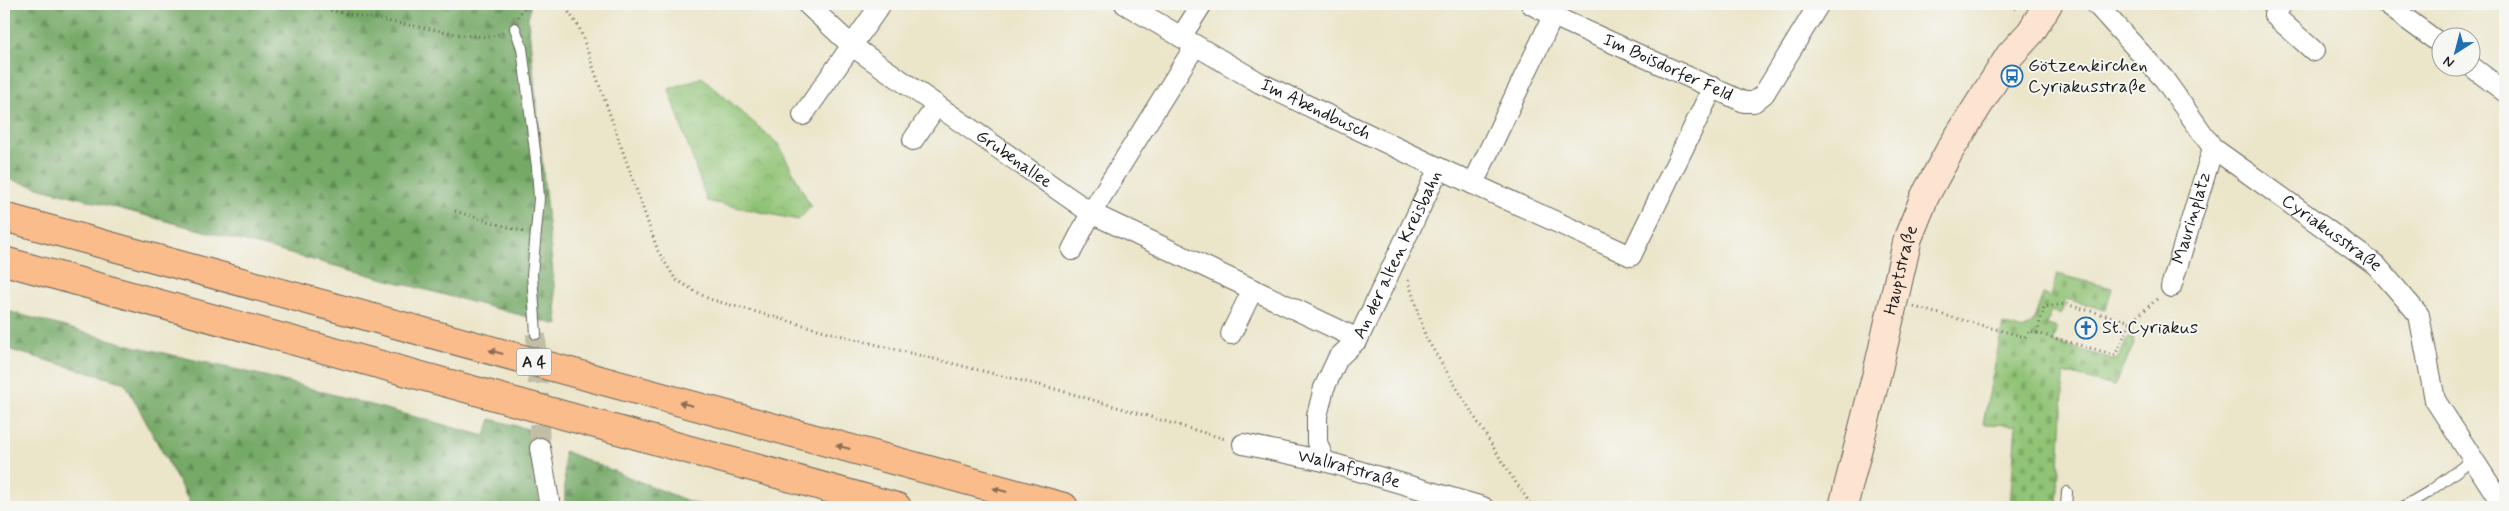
<svg xmlns="http://www.w3.org/2000/svg" width="2509" height="511" viewBox="0 0 2509 511" font-family="Mynerve,sans-serif">
  <style>
    .forest { fill: url(#forest-firs); stroke: #486241 }
    .cemetery { fill: url(#cemetery-stones); stroke: #567048 }
    .park { fill: url(#park-crowns); stroke: #567048 }
    .lines { fill: none; stroke-linecap: round; stroke-linejoin: round }
    .street-tunnel { stroke: #c2bda6; stroke-width: 20; stroke-dasharray: 20 10; stroke-linecap: butt }
    .lane-casing { stroke: #646259; stroke-width: 12 }
    .street-casing { stroke: #646259; stroke-width: 22 }
    .secondary-casing { stroke: #646259; stroke-width: 30 }
    .highway-casing { stroke: #646259; stroke-width: 30 }
    .path { stroke: #646259; stroke-width: 3; stroke-dasharray: 1 4; stroke-linecap: butt }
    .lane { stroke: #fff; stroke-width: 10 }
    .street { stroke: #fff; stroke-width: 20 }
    .secondary { stroke: #fde4d0; stroke-width: 28 }
    .highway { stroke: #f9bc8a; stroke-width: 28 }
    .oneway { fill: #8a6c53 }
    .labels { text-anchor: middle; dominant-baseline: central; stroke-width: 4; stroke-linejoin: round; paint-order: stroke }
    .shield { fill: #f6f6f2; stroke: #5d5d5c; stroke-width: 1 }
    .shield-label { font-size: 16px; font-weight: bold; fill: #1c1c1c }
    .poi-label { font-size: 18px; fill: #1c1c1c; stroke: #f6f6f2; text-anchor: start }
    .street-label { font-size: 18px; fill: #1c1c1c; stroke: #f6f6f2 }
  </style>
  <defs>
    <pattern id="forest-firs" width="22" height="20" patternUnits="userSpaceOnUse" patternTransform="scale(1.25)"><rect width="22" height="20" fill="#74a966"/><path d="M5 1l3.5 6h-7zM16 11l3.5 6h-7z" fill="#5e8953"/></pattern>
    <pattern id="cemetery-stones" width="16" height="16" patternUnits="userSpaceOnUse" patternTransform="scale(1.25)"><rect width="16" height="16" fill="#90c375"/><path d="M2 7V4a2 2 0 0 1 4 0v3zM10 15v-3a2 2 0 0 1 4 0v3z" fill="#7ca765"/></pattern>
    <pattern id="park-crowns" width="20" height="18" patternUnits="userSpaceOnUse" patternTransform="scale(1.25)"><rect width="20" height="18" fill="#90c375"/><path d="M2 6a3 3 0 1 1 6 0M12 15a3 3 0 1 1 6 0" fill="none" stroke="#7ca765"/></pattern>
  </defs>
  <rect width="100%" height="100%" fill="#f6f6f2"/>
  <filter id="ink" filterUnits="userSpaceOnUse"><feTurbulence type="fractalNoise" baseFrequency=".02" numOctaves="2"/><feDisplacementMap in="SourceGraphic" scale="10" xChannelSelector="R" yChannelSelector="G"/><feConvolveMatrix kernelMatrix="1 2 1 2 8 2 1 2 1" color-interpolation-filters="sRGB"/></filter>
  <filter id="wash" filterUnits="userSpaceOnUse"><feTurbulence type="fractalNoise" baseFrequency=".0096" numOctaves="4" result="noise"/><feDisplacementMap in="SourceGraphic" scale="20" xChannelSelector="R" yChannelSelector="G"/><feGaussianBlur stdDeviation="1.12" result="paint"/><feColorMatrix in="noise" values="0 0 0 0 0 0 0 0 0 0 0 0 0 0 0 0 0 1.4 0 .05"/><feComposite in="paint" operator="in"/></filter>
  <g filter="url(#wash)">
    <rect width="100%" height="100%" fill="#ebe5c9"/>
    <g class="forest">
      <polygon points="4,4 531,4 528,18 558,325 4,178"/>
      <polygon points="4,310 133,346 265,376 485,436 491,419 528,429 540,507 192,507 125,383 4,348"/>
      <polygon points="564,451 693,503 709,507 565,507"/>
    </g>
    <polygon class="cemetery" points="2057,274 2112,288 2106,310 2066,299 2061,314 2052,311 2047,325 2057,328 2053,342 2117,360 2128,338 2133,338 2134,344 2114,386 2064,373 2057,507 2010,507 2016,425 1983,424 2003,324 2023,330 2033,322 2043,294 2051,297"/>
    <polygon class="park" points="702,77 779,145 811,207 798,220 707,201 669,89"/>
  </g>
  <g filter="url(#ink)">
    <g class="lines">
      <polyline class="street-tunnel" points="536,334 540,448"/>
      <g class="lane-casing">
        <g id="lane">
          <polyline points="515,28 522,48 537,167 539,199 532,275 536,334"/>
          <polyline points="2066,507 2067,492"/>
          <polyline points="2403,507 2430,491 2473,459"/>
        </g>
      </g>
      <g class="street-casing">
        <g id="street">
          <path id="s1" d="M807 4 852 46 1091 213 1358 339"/>
          <path id="s2" d="M1125 4 1260 83 1473 184 1553 16"/>
          <path id="s3" d="M1531 4 1553 16 1744 102H1754L1764 94 1819 4"/>
          <path id="s4" d="M2096 4 2164 79 2213 148 2376 265 2419 315 2435 400 2504 507"/>
          <polyline points="2282,4 2274,15 2314,51"/>
          <polyline points="2386,4 2442,45"/>
          <polyline points="1181,37 1202,4"/>
          <polyline points="2472,67 2505,92"/>
          <polyline points="803,115 881,4"/>
          <polyline points="913,140 937,105"/>
          <polyline points="1473,184 1631,256 1713,87"/>
          <polyline points="1072,250 1091,213 1195,46"/>
          <path id="s5" d="M2171 287 2213 148"/>
          <polyline points="1231,334 1253,289"/>
          <path id="s6" d="M1243 444 1324 461 1483 507"/>
          <polyline points="540,448 550,507"/>
          <path id="s7" d="M1324 461 1317 442V416L1324 388 1338 358 1358 339 1438 170"/>
        </g>
      </g>
      <g class="secondary-casing">
        <g id="secondary">
          <path id="s8" d="M1843 507 1879 365 1908 238 1925 196 1950 150 2010 55 2031 32 2048 4"/>
        </g>
      </g>
      <g class="highway-casing">
        <g id="highway">
          <polyline points="4,217 1064,507"/>
          <polyline points="4,261 897,507"/>
        </g>
      </g>
      <g class="path">
        <polyline points="296,4 462,35 490,37 504,32"/>
        <polyline points="563,4 579,27 658,251 676,280 709,299 854,339 1059,390 1225,439"/>
        <polyline points="2017,4 2015,8 2019,11"/>
        <polyline points="518,17 525,4"/>
        <polyline points="455,211 524,232"/>
        <polyline points="1408,280 1426,338 1508,471 1530,503 1548,507"/>
        <polyline points="1914,307 2025,337 2030,331 2037,333 2044,307 2065,304 2131,322 2157,299"/>
        <polyline points="2037,333 2115,355 2131,322"/>
      </g>
      <use href="#lane" class="lane"/>
      <use href="#street" class="street"/>
      <use href="#secondary" class="secondary"/>
      <use href="#highway" class="highway"/>
    </g>
    <defs><path id="oneway-solid" d="M-6-.8H1V-3.2L6.5 0L1 3.2V.8H-6Z" transform="scale(1.25)"/></defs>
    <g class="oneway">
      <use href="#oneway-solid" transform="translate(496 352) rotate(-165)"/>
      <use href="#oneway-solid" transform="translate(686 404) rotate(-165)"/>
      <use href="#oneway-solid" transform="translate(843 447) rotate(-165)"/>
      <use href="#oneway-solid" transform="translate(1000 490) rotate(-165)"/>
    </g>
  </g>
  <defs>
    <g id="bus-ring" transform="scale(1.125)"><circle r="9.5" fill="#f6f6f2" stroke="#1f6fb2" stroke-width="1.5"/><path d="M-5-6H5V4H4V6H2V4H-2V6H-4V4H-5ZM-3.5-4V0h7V-4ZM-3.5 1.2v1.5H-2V1.2ZM2 1.2v1.5H3.5V1.2Z" fill="#1f6fb2"/></g>
    <g id="church-ring" transform="scale(1.125)"><circle r="9.5" fill="#f6f6f2" stroke="#1f6fb2" stroke-width="1.5"/><path d="M-1.2-6h2.4v3.5h3.3v2.4h-3.3V6h-2.4V-.1h-3.3v-2.4h3.3Z" fill="#1f6fb2"/></g>
  </defs>
  <g fill-rule="evenodd">
    <use href="#bus-ring" x="2012" y="76"/>
    <use href="#church-ring" x="2086" y="328"/>
  </g>
  <g class="labels">
    <rect class="shield" x="516.5" y="348.5" width="35" height="27" rx="4"/>
    <g class="shield-label">
      <text x="534" y="362">A 4</text>
    </g>
    <g class="poi-label">
      <text x="2028" y="66">Götzenkirchen<tspan x="2028" dy="21">Cyriakusstraße</tspan></text>
      <text x="2102" y="328">St. Cyriakus</text>
    </g>
    <g class="street-label">
      <text stroke="none"><textPath href="#s3" startOffset="151">Im Boisdorfer Feld</textPath></text>
      <text stroke="none"><textPath href="#s2" startOffset="218">Im Abendbusch</textPath></text>
      <text stroke="none"><textPath href="#s1" startOffset="259">Grubenallee</textPath></text>
      <text stroke="none"><textPath href="#s5" startOffset="72">Maurinplatz</textPath></text>
      <text stroke="none"><textPath href="#s4" startOffset="332">Cyriakusstraße</textPath></text>
      <text stroke="none"><textPath href="#s7" startOffset="229">An der alten Kreisbahn</textPath></text>
      <text stroke="none"><textPath href="#s8" startOffset="244">Hauptstraße</textPath></text>
      <text stroke="none"><textPath href="#s6" startOffset="109">Wallrafstraße</textPath></text>
    </g>
  </g>
  <rect width="2509" height="511" fill="none" stroke="#f6f6f2" stroke-width="20"/>
  <g transform="translate(2456 52) rotate(216)"><circle r="24" fill="#f6f6f2" stroke="#9f9f9c"/>
  <path d="M0-4L9 19L0 12L-9 19Z" fill="#1f6fb2"/>
  <text y="-8" font-size="14" font-weight="bold" text-anchor="middle" fill="#1c1c1c">N</text>
  </g>
</svg>
